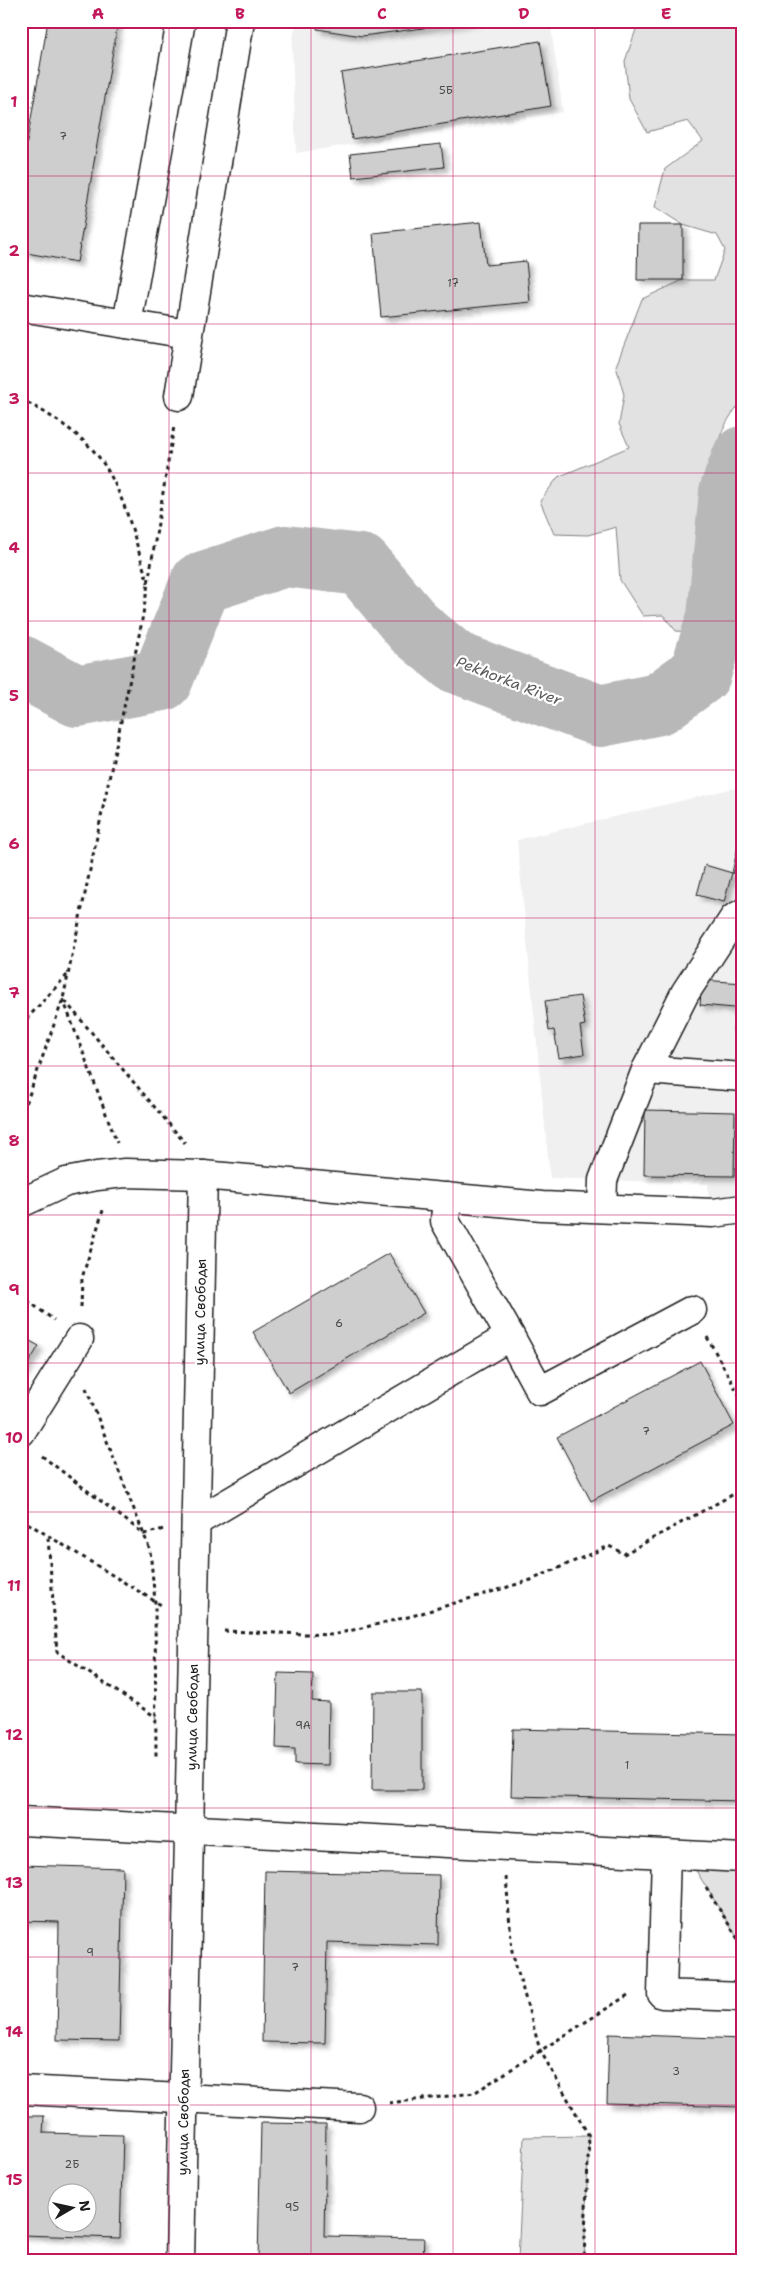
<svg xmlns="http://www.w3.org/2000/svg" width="764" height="2281" viewBox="0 0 764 2281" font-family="'Shantell Sans',sans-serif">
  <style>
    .built { fill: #f0f0f0 }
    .green { fill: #e2e2e2; stroke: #7f7f7f }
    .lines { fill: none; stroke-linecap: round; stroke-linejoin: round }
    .river { stroke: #b8b8b8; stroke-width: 62 }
    .building { fill: #cecece; stroke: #1c1c1c; fill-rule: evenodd; filter: url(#shadow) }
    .minor-casing { stroke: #1c1c1c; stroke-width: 31 }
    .path { stroke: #1c1c1c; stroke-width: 3; stroke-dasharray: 4 4; stroke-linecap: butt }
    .minor { stroke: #fff; stroke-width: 28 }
    .grid { fill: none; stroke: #c2185b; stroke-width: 1; stroke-opacity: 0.55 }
    .labels { text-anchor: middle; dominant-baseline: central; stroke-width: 4.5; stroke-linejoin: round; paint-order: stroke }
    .number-label { font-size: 11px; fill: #484848 }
    .street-label { font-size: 14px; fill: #1c1c1c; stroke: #fff }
    .water-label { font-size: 15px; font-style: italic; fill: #5a5a5a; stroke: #fff }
    .neatline { fill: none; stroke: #c2185b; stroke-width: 2 }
    .grid-label { font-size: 16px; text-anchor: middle; font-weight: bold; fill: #c2185b }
  </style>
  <defs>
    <filter id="shadow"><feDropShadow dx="4.5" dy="4.5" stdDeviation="2.5" flood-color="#0004"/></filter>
  </defs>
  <rect width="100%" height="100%" fill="#fff"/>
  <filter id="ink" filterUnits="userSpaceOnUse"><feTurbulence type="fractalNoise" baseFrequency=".02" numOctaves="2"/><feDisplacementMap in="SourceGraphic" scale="10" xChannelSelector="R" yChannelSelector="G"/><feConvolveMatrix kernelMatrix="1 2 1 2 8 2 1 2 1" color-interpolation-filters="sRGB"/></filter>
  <g filter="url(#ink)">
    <g class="built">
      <polygon points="296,21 550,21 563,112 296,153 292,46"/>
      <polygon points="743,786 743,1201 709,1203 708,1184 550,1178 517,840"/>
    </g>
    <g class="green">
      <path d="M639 21H743V400C697 449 709 529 701 591 699 605 695 618 693 632L676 631 663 615 643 616 620 580 616 527 588 535 554 534 540 501 558 477 629 447 619 424 624 395 616 366 642 299 683 280H714L725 250 717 235 683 225 655 207 665 169 703 141 688 121 647 132 629 99 625 61Z"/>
      <polygon points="687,1856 743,1858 743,1947"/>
      <polygon points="589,2136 584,2260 518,2260 524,2137"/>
    </g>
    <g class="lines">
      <polyline class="river" points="21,666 77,696 162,680 201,583 285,556 361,565 414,628 455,662 600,716 659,704 700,674 718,617 730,492 743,457"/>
    </g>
    <g class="building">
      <polygon points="48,21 118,21 77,262 21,252 21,176"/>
      <polygon points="318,21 476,21 362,36 317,29"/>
      <polygon points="540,41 551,106 352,139 341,73"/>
      <polygon points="441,144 444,167 353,177 350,154"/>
      <polygon points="481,222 486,265 526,261 530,302 381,317 373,233"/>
      <polygon points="638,225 683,225 683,280 637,280"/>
      <polygon points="739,842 743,843 743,875 732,873"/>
      <polygon points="705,865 732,873 724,902 697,895"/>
      <polygon points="702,980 743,983 743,1031 733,1031 735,1008 700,1005"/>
      <polygon points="580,996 585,1025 580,1026 584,1054 559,1058 554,1030 549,1031 545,1001"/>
      <polygon points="645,1110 735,1112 734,1176 644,1175"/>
      <polygon points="389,1253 424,1313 289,1393 253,1332"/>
      <polygon points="21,1336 39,1346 21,1375"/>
      <polygon points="700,1361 734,1425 591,1501 557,1437"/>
      <polygon points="278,1673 313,1674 312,1701 329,1702 328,1765 295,1764 295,1749 276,1748"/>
      <polygon points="373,1692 422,1692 422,1790 372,1790"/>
      <polygon points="513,1729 743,1734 743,1801 511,1796"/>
      <polygon points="21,1865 123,1868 119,2041 57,2040 59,1922 21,1921"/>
      <polygon points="265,1871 439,1875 438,1945 327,1942 325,2043 262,2042"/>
      <polygon points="609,2034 743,2039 743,2107 607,2103"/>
      <path d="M21 2116H44L43 2133 123 2135 120 2238 21 2235ZM58 2194H88V2224H58Z"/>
      <polygon points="261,2123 326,2124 324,2236 424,2238 423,2260 258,2260"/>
    </g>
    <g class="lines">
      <g class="minor-casing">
        <g id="minor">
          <polyline points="21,307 188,334"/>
          <polyline points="127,324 181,21"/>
          <polyline points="179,396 240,21"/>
          <polyline points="646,1070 743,1077"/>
          <polyline points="447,1197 445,1221 510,1336"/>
          <polyline points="21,1203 66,1182 97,1176 125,1173 203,1175 542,1206 713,1213 743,1209"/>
          <polyline points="602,1208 603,1180 646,1070 685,993 734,918 743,913"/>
          <polyline points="21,1432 79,1339"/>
          <polyline points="196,1522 510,1336 540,1391 692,1310"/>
          <polyline points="21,1821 743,1858"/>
          <polyline points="666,1854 662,1994 743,1997"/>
          <polyline points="21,2090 359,2107"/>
          <polyline points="180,2260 203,1175"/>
        </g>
      </g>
      <g class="path">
        <path d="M21 399C45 412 70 427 90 447 122 479 135 541 148 583"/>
        <polyline points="63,999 117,1143"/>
        <polyline points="65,1001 185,1143"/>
        <polyline points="21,1025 68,974"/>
        <polyline points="21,1118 63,999 141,626 174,426"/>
        <polyline points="21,1296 54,1320"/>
        <polyline points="81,1307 82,1278 104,1207"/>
        <polyline points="707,1337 743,1402"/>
        <polyline points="86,1388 150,1550 155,1601 156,1757"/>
        <polyline points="42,1456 144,1534 164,1529"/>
        <polyline points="21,1519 161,1605"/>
        <polyline points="48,1538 57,1652 156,1717"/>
        <polyline points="224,1631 332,1635 412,1616 531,1580 609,1546 624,1554 743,1489"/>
        <polyline points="506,1877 512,1951 540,2050 589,2136 584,2260"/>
        <polyline points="706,1888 743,1947"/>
        <polyline points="389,2103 474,2093 631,1993"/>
      </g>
      <use href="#minor" class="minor"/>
    </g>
  </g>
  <path class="grid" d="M169 21V2260M311 21V2260M453 21V2260M595 21V2260M21 176H743M21 324H743M21 473H743M21 621H743M21 770H743M21 918H743M21 1066H743M21 1215H743M21 1363H743M21 1512H743M21 1660H743M21 1808H743M21 1957H743M21 2105H743"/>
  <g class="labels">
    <g class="number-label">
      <text x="446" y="90">5Б</text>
      <text x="63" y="136">7</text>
      <text x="453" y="283">17</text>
      <text x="339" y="1323">6</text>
      <text x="646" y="1431">7</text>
      <text x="303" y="1725">9А</text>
      <text x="627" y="1765">1</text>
      <text x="90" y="1952">9</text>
      <text x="295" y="1967">7</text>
      <text x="676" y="2071">3</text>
      <text x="72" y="2164">2Б</text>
      <text x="292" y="2207">95</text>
    </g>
    <g class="street-label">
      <text transform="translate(200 1312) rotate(-89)">улица Свободы</text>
      <text transform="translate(192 1717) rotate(-89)">улица Свободы</text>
      <text transform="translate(183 2122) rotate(-89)">улица Свободы</text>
    </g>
    <g class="water-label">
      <text transform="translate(509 681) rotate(21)">Pekhorka River</text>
    </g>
  </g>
  <rect width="764" height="2281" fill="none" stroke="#fff" stroke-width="55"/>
  <g transform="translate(72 2208) rotate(81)"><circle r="24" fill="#ffffff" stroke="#a4a4a4"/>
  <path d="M0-4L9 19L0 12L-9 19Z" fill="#1c1c1c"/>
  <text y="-8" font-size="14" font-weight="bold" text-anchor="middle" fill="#1c1c1c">N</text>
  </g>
  <rect x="28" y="28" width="708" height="2226" class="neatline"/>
  <g class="grid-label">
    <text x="98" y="19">A</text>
    <text x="240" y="19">B</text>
    <text x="382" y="19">C</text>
    <text x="524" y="19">D</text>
    <text x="666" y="19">E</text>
    <text x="14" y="107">1</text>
    <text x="14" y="256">2</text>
    <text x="14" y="404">3</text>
    <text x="14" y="553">4</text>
    <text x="14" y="701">5</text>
    <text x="14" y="849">6</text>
    <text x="14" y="998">7</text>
    <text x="14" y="1146">8</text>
    <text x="14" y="1295">9</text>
    <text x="14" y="1443">10</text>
    <text x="14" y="1591">11</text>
    <text x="14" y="1740">12</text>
    <text x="14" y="1888">13</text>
    <text x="14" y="2037">14</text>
    <text x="14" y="2185">15</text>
  </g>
</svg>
